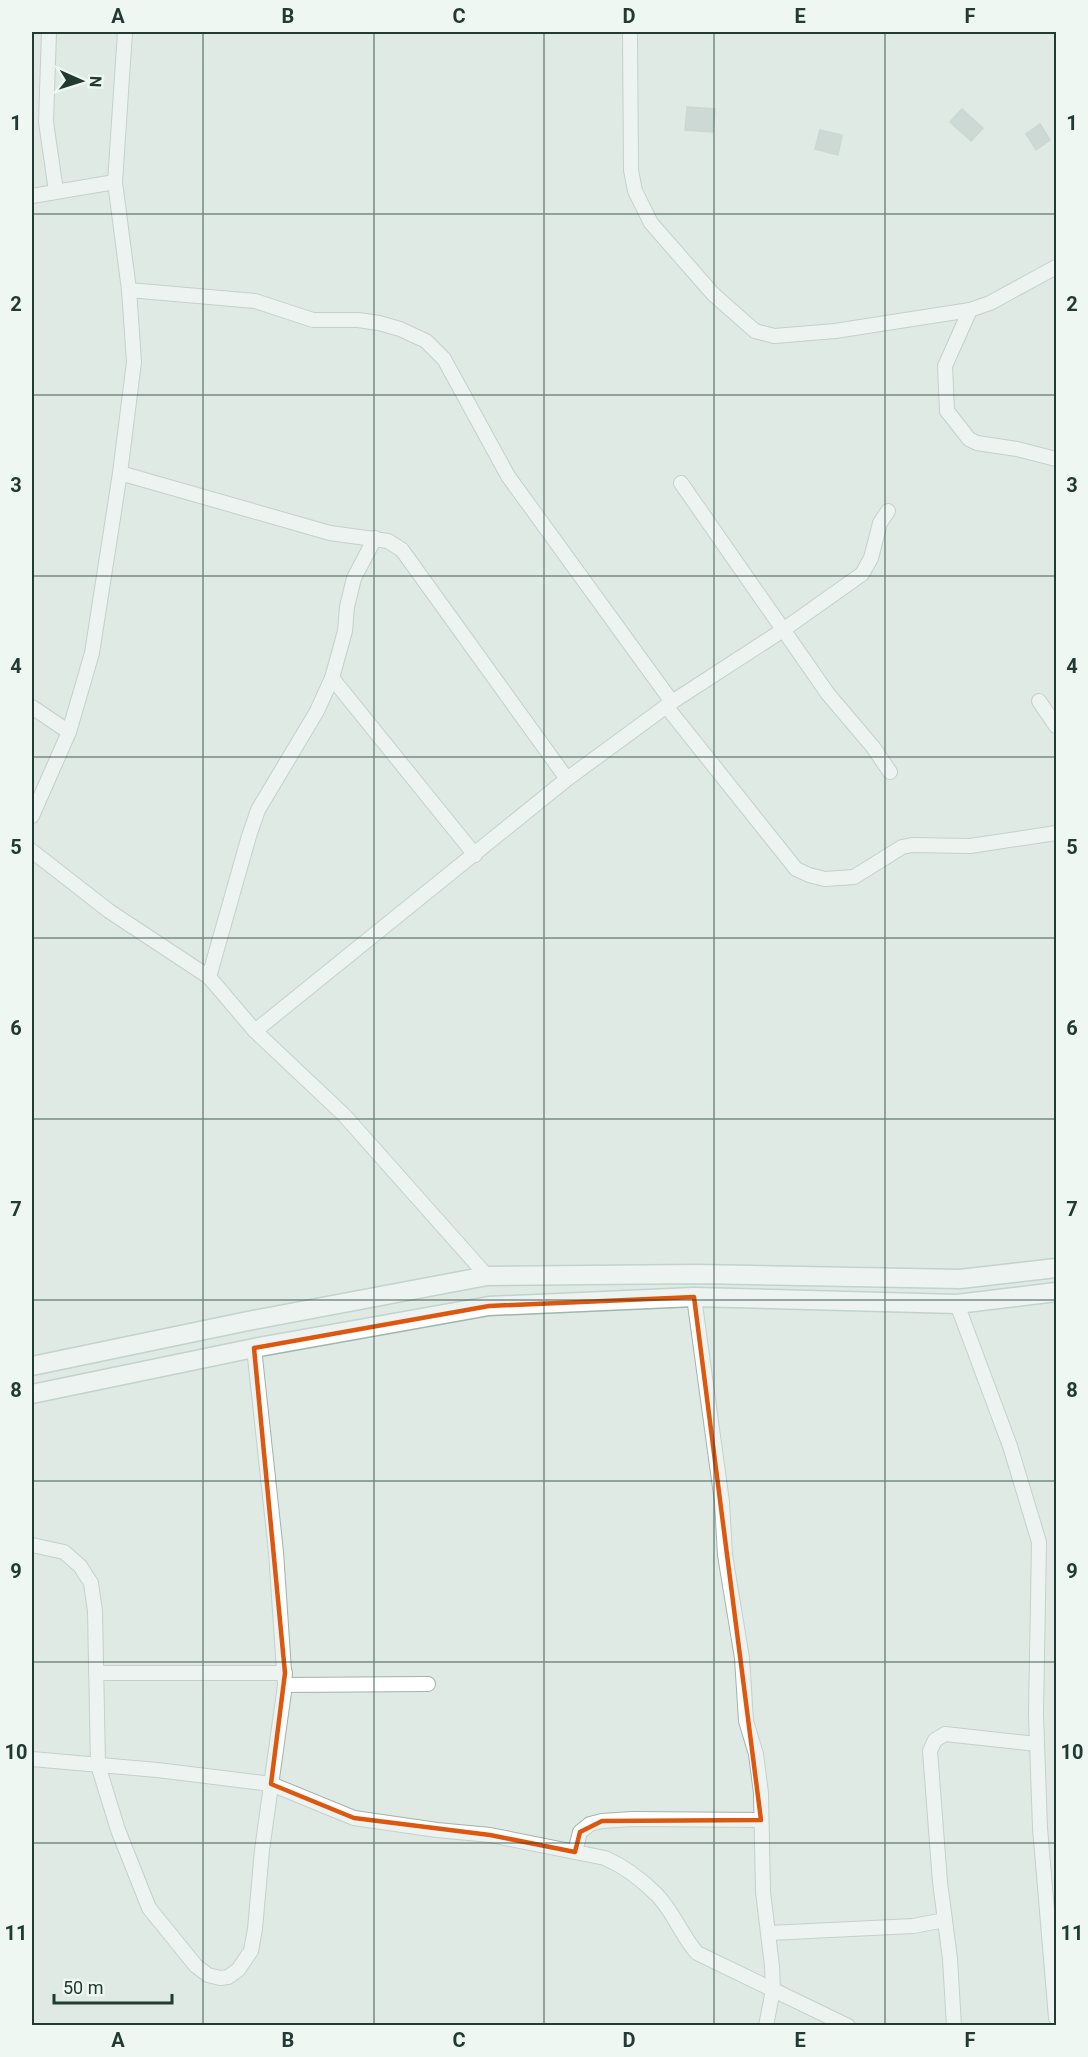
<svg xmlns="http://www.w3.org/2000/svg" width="1088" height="2057" viewBox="0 0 1088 2057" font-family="Roboto,sans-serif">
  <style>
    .building { fill: #b5c5be; stroke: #b2c3bc; stroke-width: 1.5 }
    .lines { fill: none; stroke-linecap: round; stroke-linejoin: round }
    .street-casing { stroke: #a2b2ac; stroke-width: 16 }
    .secondary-casing { stroke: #9fb6ad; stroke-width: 21 }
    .street { stroke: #fff; stroke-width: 14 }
    .secondary { stroke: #fff; stroke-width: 18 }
    .marked { fill: none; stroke: #de570e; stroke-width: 4.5; stroke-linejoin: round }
    .grid { fill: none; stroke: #213a33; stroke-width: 1.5; stroke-opacity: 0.55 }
    .neatline { fill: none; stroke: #213a33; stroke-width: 2 }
    .grid-label { font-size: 20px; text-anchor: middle; font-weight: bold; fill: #213a33 }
  </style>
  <rect width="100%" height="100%" fill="#dfeae5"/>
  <g class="building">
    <polygon points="687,107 715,109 713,132 685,130"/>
    <polygon points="962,109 983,128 971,141 950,122"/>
    <polygon points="1040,124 1050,140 1036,150 1026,134"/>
    <polygon points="820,130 842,135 838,155 815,149"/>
  </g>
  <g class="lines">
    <g class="street-casing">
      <g id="street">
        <polyline points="49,32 46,122 56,191"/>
        <polyline points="630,32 631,170 635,191 651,223 713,294 755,331 774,336 835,331 970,310 990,303 1056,267"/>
        <polyline points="32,196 115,182"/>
        <polyline points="129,290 255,301 313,320 358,320 379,323 400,329 426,341 444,359 508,476 672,702"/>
        <polyline points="970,310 945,366 947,411 969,439 977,443 1017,449 1056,459"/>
        <polyline points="120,473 330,533 388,541 402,550 567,779"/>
        <polyline points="681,483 828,694 873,747 890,772"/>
        <polyline points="332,678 475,855"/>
        <polyline points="1039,701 1056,726"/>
        <polyline points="666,706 796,869 809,875 825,879 854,877 902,847 912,845 970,846 1056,833"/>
        <polyline points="32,707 69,732"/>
        <polyline points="32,816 69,732 92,653 120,473 134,362 129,290 115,182 125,32"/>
        <polyline points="32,851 109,911 209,977 255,1031 344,1115 487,1276"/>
        <polyline points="209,977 249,836 258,810 317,711 332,678 345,631 347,607 354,578 375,538"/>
        <polyline points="255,1031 567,779 672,702 783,630 862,574 871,558 880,523 888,511"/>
        <polyline points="694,1297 722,1502 725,1555 742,1658 746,1721 756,1754 761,1793 763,1892 772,1966 773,1990 766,2026"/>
        <polyline points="957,1304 1010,1446 1039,1542 1036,1714 1040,1828 1056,2018"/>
        <polyline points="32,1545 64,1552 80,1566 91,1583 95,1611 98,1765 118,1830 149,1908 196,1966 208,1975 220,1978 228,1977 238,1970 251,1951 255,1929 262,1850 285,1685 276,1552 254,1348"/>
        <polyline points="96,1673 285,1673"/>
        <polyline points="285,1685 428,1684"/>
        <path d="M32 1759 157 1770 271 1784 354 1818 437 1830 490 1835 605 1858C623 1866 642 1880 656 1894 672 1909 681 1935 697 1953L848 2026"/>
        <polyline points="575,1852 580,1832 590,1824 602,1821 632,1819 761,1820"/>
        <polyline points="769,1933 913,1926 945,1920"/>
        <polyline points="954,2026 950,1959 940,1882 930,1751 935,1740 945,1734 1037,1744"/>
      </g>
    </g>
    <g class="secondary-casing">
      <g id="secondary">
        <polyline points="32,1366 248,1321 487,1276 697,1274 960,1279 1056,1268"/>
        <polyline points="32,1394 254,1348 489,1306 694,1297 957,1304 1056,1292"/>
      </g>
    </g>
    <use href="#street" class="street"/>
    <use href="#secondary" class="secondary"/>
  </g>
  <path d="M0 0H1088V2057H0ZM694 1297 761 1820 602 1821 580 1832 575 1852 490 1835 354 1818 271 1784 285 1673 254 1348 489 1306Z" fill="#dfeae5" fill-opacity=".55" fill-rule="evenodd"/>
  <path class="marked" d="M694 1297 761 1820 602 1821 580 1832 575 1852 490 1835 354 1818 271 1784 285 1673 254 1348 489 1306Z"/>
  <path class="grid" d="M203 32V2026M374 32V2026M544 32V2026M714 32V2026M885 32V2026M32 214H1056M32 395H1056M32 576H1056M32 757H1056M32 938H1056M32 1119H1056M32 1300H1056M32 1481H1056M32 1662H1056M32 1843H1056"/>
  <rect width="1088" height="2057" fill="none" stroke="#eff7f3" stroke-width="66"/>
  <g transform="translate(81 81) rotate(93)" stroke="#eff7f3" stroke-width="4.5" paint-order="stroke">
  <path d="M0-4.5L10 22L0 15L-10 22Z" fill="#213a33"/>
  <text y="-9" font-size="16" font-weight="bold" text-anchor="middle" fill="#213a33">N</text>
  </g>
  <path d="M54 1994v9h118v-9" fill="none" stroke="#213a33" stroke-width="3"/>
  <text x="63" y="1994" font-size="18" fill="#213a33" stroke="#eff7f3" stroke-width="4.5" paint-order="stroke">50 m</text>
  <rect x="33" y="33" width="1022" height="1991" class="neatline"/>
  <g class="grid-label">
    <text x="118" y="23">A</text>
    <text x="288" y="23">B</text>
    <text x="459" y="23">C</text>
    <text x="629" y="23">D</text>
    <text x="800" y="23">E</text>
    <text x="970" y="23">F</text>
    <text x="16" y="130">1</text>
    <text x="1072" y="130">1</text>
    <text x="16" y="311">2</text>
    <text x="1072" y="311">2</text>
    <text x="16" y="492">3</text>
    <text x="1072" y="492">3</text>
    <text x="16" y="673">4</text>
    <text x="1072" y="673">4</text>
    <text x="16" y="854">5</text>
    <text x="1072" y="854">5</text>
    <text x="16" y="1035">6</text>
    <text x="1072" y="1035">6</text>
    <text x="16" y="1216">7</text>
    <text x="1072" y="1216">7</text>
    <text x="16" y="1397">8</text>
    <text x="1072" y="1397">8</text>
    <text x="16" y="1578">9</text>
    <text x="1072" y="1578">9</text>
    <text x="16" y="1759">10</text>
    <text x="1072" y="1759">10</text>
    <text x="16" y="1940">11</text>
    <text x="1072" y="1940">11</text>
    <text x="118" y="2047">A</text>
    <text x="288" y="2047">B</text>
    <text x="459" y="2047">C</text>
    <text x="629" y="2047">D</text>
    <text x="800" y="2047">E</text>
    <text x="970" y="2047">F</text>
  </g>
</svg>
